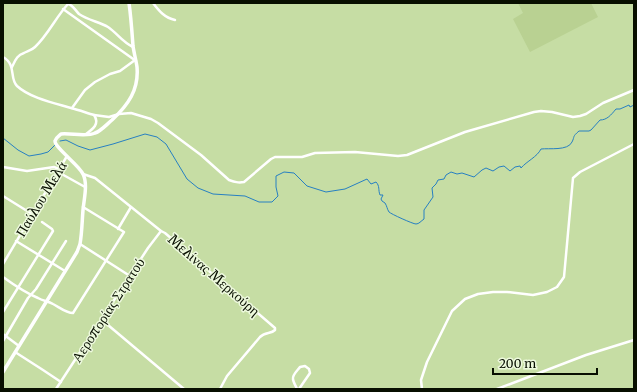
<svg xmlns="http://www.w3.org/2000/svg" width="637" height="392" viewBox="0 0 637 392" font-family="Merriweather,serif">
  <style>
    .built { fill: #b9d192 }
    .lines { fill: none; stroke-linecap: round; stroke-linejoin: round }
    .stream { stroke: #2780c2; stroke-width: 1 }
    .minor { stroke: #fff; stroke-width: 2.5 }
    .tertiary { stroke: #fff; stroke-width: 3.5 }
    .labels { text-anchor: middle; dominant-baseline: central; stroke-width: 3; stroke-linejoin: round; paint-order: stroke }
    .street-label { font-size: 14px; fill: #080f00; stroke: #edf9dd }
  </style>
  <rect width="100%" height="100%" fill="#c6dda4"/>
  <polygon class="built" points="518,3 591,3 598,17 530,52 513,19 523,13"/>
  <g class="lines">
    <g class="stream">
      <polyline points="3,138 18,150 29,156 41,154 48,152 55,145"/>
      <path d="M60 141 66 140 78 146 90 150 113 144 145 134 157 137 166 144 187 179 198 188 213 194 245 196 259 202H272L278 196 276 187V176L284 172 294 173 307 186 326 192 345 189 367 179 371 184 376 182C380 186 378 190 380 195H383L381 199 382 201 385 203C387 206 387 209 389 212 391 214 413 224 416 224 419 224 421 221 424 219V210L433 197 432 188 436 184 438 180 444 179 446 175 451 172 457 174 462 173 474 177 482 170 486 168 493 171 499 167 504 166 510 171 515 167 520 166 521 168C527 161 537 157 541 149 549 148 568 151 572 142 575 136 572 137 579 131H589L591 130 600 120C607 120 611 115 616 109H620L629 105 630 107 634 105"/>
    </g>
    <g class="minor">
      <path d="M153 3C159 11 165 18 175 20"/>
      <polyline points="63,9 136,61"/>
      <path d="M3 57C17 65 9 78 17 86 30 98 54 103 71 108 79 110 87 113 94 115 100 124 93 129 86 134"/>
      <path d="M12 67C15 61 17 55 24 53 28 51 32 50 35 47 48 35 56 17 68 4 73 5 75 10 79 14 88 20 99 22 108 27 117 33 122 42 133 47"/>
      <polyline points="72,108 85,90 95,82 110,74 120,71 135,60"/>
      <path d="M94 115 109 117 119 114 131 113 151 119 158 123 201 155 229 180C235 182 238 183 244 182L271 159 275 157H302L315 153 355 152 398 156 407 155 465 132 534 112 541 111 552 112 573 117 580 116 586 114 603 103 634 90"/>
      <polyline points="3,167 27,171 54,167 59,169"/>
      <polyline points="58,172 85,187"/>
      <path d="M83 174 95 178 161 231 165 233 275 328V330C271 334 265 332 260 337L227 376 220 389"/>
      <polyline points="3,196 32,214"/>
      <polyline points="118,229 131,207"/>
      <polyline points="16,241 65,271"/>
      <polyline points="80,244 130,276"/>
      <polyline points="3,264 67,156"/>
      <path d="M3 277C14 285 26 293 38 298 43 301 48 301 53 304 59 307 66 313 73 313L124 232 83 207"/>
      <polyline points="3,312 53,231 52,229 42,222"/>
      <polyline points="102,320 184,389"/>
      <polyline points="3,334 19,346"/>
      <polyline points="3,341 28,298 36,289 66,241"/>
      <polyline points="15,352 43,370 61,382"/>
      <polyline points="56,389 148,248 161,231"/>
      <path d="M297 389C296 386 293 382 293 379 292 375 298 370 300 367L305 366 309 369 310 373 299 389"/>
      <polyline points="422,389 421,380 427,362 452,311 465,299 478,294 493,292 507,292 533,295 547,292 557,287 564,277 573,178 580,172 634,144"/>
      <polyline points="497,389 586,355 634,340"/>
    </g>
    <path class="tertiary" d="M3 372 77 252 80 244C82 233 82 222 83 210 84 199 88 184 83 174 79 165 55 148 55 141 56 137 59 136 61 134 71 133 87 137 95 133 101 131 106 125 112 120 128 105 139 90 137 67 136 60 134 53 133 46 132 32 131 17 129 3"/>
  </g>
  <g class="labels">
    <g class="street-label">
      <text transform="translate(41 199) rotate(-59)">Παύλου Μελά</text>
      <text transform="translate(214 275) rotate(41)">Μελίνας Μερκούρη</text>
      <text transform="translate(108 310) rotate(-57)">Αεροπορίας Στρατού</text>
    </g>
  </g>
  <rect width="637" height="392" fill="none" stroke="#080f00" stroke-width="8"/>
  <path d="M493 368v6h104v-6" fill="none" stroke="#080f00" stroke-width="2"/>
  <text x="499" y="368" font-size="12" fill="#080f00" stroke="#edf9dd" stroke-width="3" paint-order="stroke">200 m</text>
</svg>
